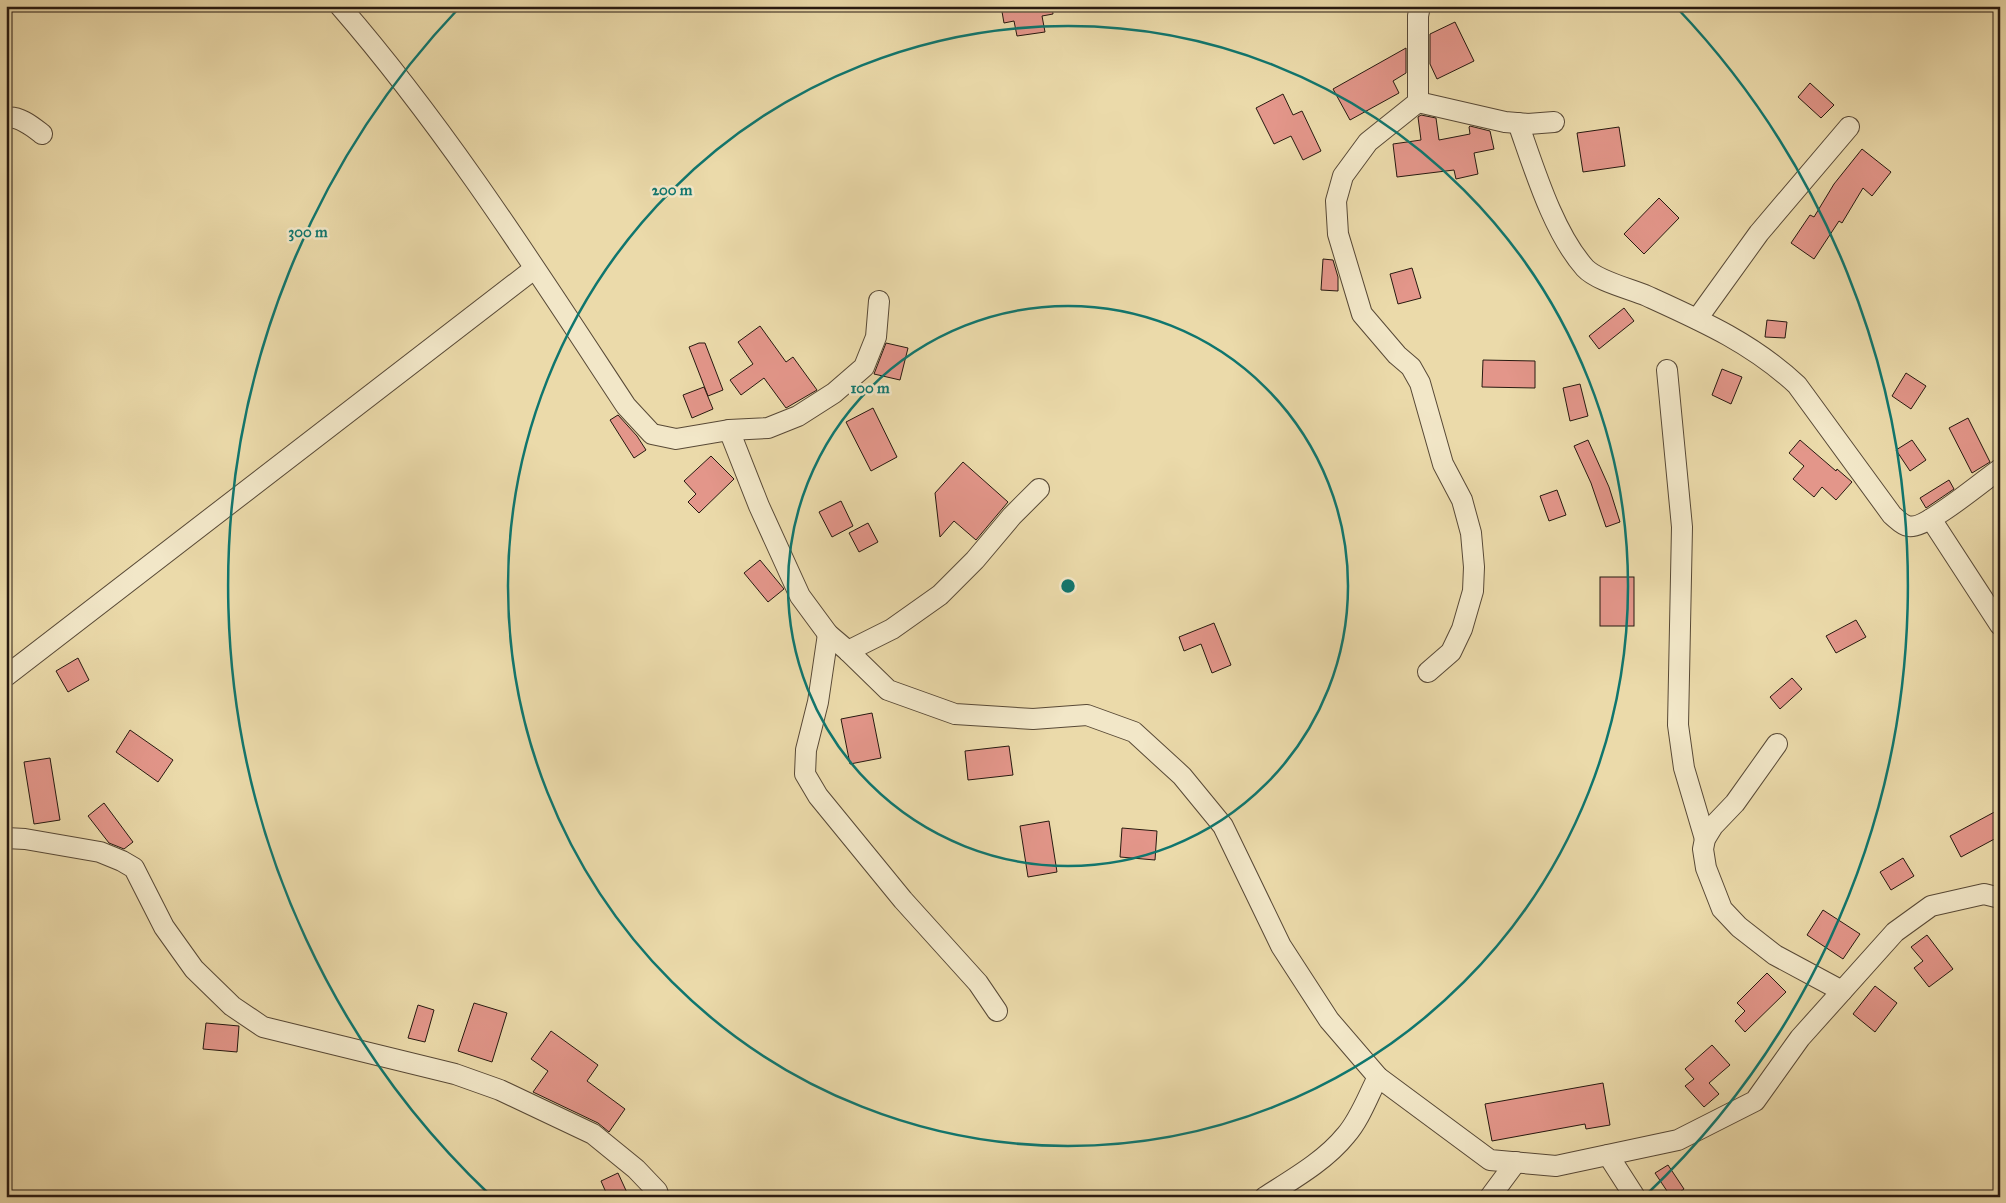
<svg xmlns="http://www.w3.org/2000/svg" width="2006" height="1203" viewBox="0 0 2006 1203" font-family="'IM FELL Great Primer',serif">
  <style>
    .building { fill: #e3968a; stroke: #271910 }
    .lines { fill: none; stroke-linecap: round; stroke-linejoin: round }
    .street-casing { stroke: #584936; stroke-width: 22 }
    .street { stroke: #f2e7c8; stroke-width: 20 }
    .ring { fill: none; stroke: #0f766e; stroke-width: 2.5 }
    .centre { fill: #0f766e; stroke: #f2e7c8; stroke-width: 2.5 }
    .ring-label { font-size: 15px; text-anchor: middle; font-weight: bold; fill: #0f766e; stroke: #f2e7c8; stroke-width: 5; stroke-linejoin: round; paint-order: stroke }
  </style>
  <rect width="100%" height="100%" fill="#ebdaaa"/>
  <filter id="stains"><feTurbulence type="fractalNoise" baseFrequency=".004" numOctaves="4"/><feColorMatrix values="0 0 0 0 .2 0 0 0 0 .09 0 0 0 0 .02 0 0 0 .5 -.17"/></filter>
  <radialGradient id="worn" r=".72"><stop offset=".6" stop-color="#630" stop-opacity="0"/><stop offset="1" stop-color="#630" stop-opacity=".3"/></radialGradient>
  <g class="building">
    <polygon points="1001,6 1052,6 1053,14 1042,16 1045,32 1017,36 1014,21 1004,23"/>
    <polygon points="1455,22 1474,61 1437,79 1430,64 1430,34"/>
    <polygon points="1406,48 1406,73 1393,81 1399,93 1350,120 1333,89"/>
    <polygon points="1810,83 1834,105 1821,118 1798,97"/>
    <polygon points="1283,94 1293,115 1302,111 1321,151 1303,160 1291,136 1274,144 1256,108"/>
    <polygon points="1421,115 1436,118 1439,140 1470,134 1469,127 1470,126 1490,131 1494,149 1474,153 1478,174 1456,179 1454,170 1397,177 1393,144 1421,140 1418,117"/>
    <polygon points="1619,127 1625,166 1583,172 1577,133"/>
    <polygon points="1862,149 1891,172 1872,196 1863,188 1842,223 1839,221 1814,259 1791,243 1810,215 1814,217 1834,184"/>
    <polygon points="1659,198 1679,218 1644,254 1624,234"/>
    <polygon points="1323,259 1333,260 1338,277 1338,291 1321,290"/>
    <polygon points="1412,268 1421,298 1398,304 1390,274"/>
    <polygon points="1624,308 1634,321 1599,349 1589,336"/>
    <polygon points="1767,320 1787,322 1785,338 1765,337"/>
    <polygon points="760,326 786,362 793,357 817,390 786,408 764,378 741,395 730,380 753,364 738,342"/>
    <polygon points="699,343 705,343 723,390 708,396 689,347"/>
    <polygon points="886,343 908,348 900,380 874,374"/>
    <polygon points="1483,360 1535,361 1535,388 1482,387"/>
    <polygon points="1722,369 1742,377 1731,404 1712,395"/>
    <polygon points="1906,373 1926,386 1911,409 1892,396"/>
    <polygon points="1580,384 1588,416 1570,421 1563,388"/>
    <polygon points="704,387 713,409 692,418 683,395"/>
    <polygon points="873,408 897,457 871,471 846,422"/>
    <polygon points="618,415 637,436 646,450 634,458 610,420"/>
    <polygon points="1968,418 1990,462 1972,473 1949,428"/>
    <polygon points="1588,440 1609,487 1620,522 1606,527 1591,483 1574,446"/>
    <polygon points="1800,440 1836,471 1837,469 1852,482 1836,500 1822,487 1814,497 1793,479 1804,466 1789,453"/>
    <polygon points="1912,440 1926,460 1910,471 1896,450"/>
    <polygon points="711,456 734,479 699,513 688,502 696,494 684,481"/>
    <polygon points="963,462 1008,502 976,540 954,521 940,537 935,493"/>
    <polygon points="1949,480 1954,489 1926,508 1920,498"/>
    <polygon points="1557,490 1566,515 1549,521 1540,496"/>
    <polygon points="841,501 853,526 832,537 819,512"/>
    <polygon points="868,523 878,542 859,552 849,533"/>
    <polygon points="760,560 784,589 768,602 744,573"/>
    <rect x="1600" y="577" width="34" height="49"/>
    <polygon points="1856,620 1866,637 1836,653 1826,636"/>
    <polygon points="1214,623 1231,665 1212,673 1201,644 1184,651 1179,637"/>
    <polygon points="78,658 89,680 68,692 56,671"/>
    <polygon points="1792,678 1802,689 1780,709 1770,697"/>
    <polygon points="872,713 881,758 850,764 841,719"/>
    <polygon points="130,730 173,760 158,782 116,752"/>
    <polygon points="1009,746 1013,775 968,780 965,751"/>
    <polygon points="50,758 60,820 34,824 24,762"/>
    <polygon points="104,803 133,842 124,849 109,843 88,816"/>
    <polygon points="2000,809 2000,836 1961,857 1950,836"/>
    <polygon points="1049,821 1057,872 1028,877 1020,826"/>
    <polygon points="1122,828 1157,831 1155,860 1120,857"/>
    <polygon points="1903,858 1914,876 1891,890 1880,872"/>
    <polygon points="1823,910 1860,934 1843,959 1807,935"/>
    <polygon points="1927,935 1953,969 1929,987 1914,968 1923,961 1911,947"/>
    <polygon points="1767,973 1786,992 1745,1032 1735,1021 1745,1011 1737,1003"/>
    <polygon points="1875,986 1897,1003 1875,1032 1853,1014"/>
    <polygon points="474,1003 507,1013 492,1062 458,1051"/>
    <polygon points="418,1005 434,1010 425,1042 408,1038"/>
    <polygon points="206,1023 239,1026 237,1052 203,1049"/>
    <polygon points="551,1031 598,1065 587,1081 625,1109 609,1132 598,1123 533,1092 548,1071 531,1059"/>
    <polygon points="1712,1045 1730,1065 1709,1083 1719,1094 1704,1107 1685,1086 1694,1079 1685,1069"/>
    <polygon points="1603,1083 1610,1125 1586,1129 1585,1124 1492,1141 1485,1104"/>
    <polygon points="1668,1165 1684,1189 1673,1197 1671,1197 1655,1173"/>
    <polygon points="618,1173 629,1197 608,1197 601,1181"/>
  </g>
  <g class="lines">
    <g class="street-casing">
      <g id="street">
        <path d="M340 6C446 128 537 271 626 406L652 434 676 439 729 430 759 506 800 596 828 634 848 651 888 690 955 714 1033 719 1087 715 1134 732 1182 776 1223 826 1281 946 1329 1020 1378 1077 1490 1160 1556 1166 1678 1140 1755 1101 1800 1038 1895 932 1931 906 1984 894 2000 898"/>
        <polyline points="1420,6 1418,16 1418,102 1368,142 1343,176 1336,201 1338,234 1362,314 1397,355 1411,367 1420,383 1443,464 1462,500 1471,533 1474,567 1473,591 1462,629 1451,652 1428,672"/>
        <polyline points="1418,102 1505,122 1528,124 1554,122"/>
        <path d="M6 118C19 115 33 127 42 134"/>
        <path d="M1518 123C1534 168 1553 232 1585 268 1597 281 1631 289 1647 296 1702 321 1752 343 1797 385L1892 515C1897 519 1902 525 1908 526 1924 531 1984 480 2000 469"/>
        <polyline points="1697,319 1759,233 1849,127"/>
        <polyline points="1667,370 1682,527 1678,725 1684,768 1705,839"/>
        <polyline points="729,430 768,428 798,416 834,393 864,367 876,337 879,301"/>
        <polyline points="1931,519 2000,625"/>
        <polyline points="828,634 818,702 806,750 805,774 818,796 903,900 978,983 997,1011"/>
        <polyline points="848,651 892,629 940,595 975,560 1012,516 1039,489"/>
        <polyline points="6,676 534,269"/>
        <polyline points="1777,744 1735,803 1713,826 1705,839 1703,849 1706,868 1722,909 1739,927 1775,955 1842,991"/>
        <polyline points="6,838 25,839 100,852 122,861 134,868 164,927 194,969 232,1006 263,1027 455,1074 500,1090 593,1134 636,1169 657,1191 659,1197"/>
        <polyline points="1608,1155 1635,1197"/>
        <path d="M1265 1197C1293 1179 1325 1161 1346 1135 1360 1119 1368 1096 1378 1077"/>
        <polyline points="1490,1197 1516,1162"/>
      </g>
    </g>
    <use href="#street" class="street"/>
  </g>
  <g class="ring">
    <circle cx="1068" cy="586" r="280"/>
    <circle cx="1068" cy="586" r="560"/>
    <path d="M490 1195A839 839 0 0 1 459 8M1677 8A839 839 0 0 1 1646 1195"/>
  </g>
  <circle cx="1068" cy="586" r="8" class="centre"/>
  <g class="ring-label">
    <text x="672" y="195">200 m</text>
    <text x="308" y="237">300 m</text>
    <text x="870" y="393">100 m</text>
  </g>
  <rect width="2006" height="1203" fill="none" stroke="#ebdaaa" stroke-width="25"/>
  <rect x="8" y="8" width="1991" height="1188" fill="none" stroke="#271910" stroke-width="2.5"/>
  <rect x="12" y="12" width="1981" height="1178" fill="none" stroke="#271910"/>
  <rect width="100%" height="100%" filter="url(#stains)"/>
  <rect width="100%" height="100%" fill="url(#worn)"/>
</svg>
